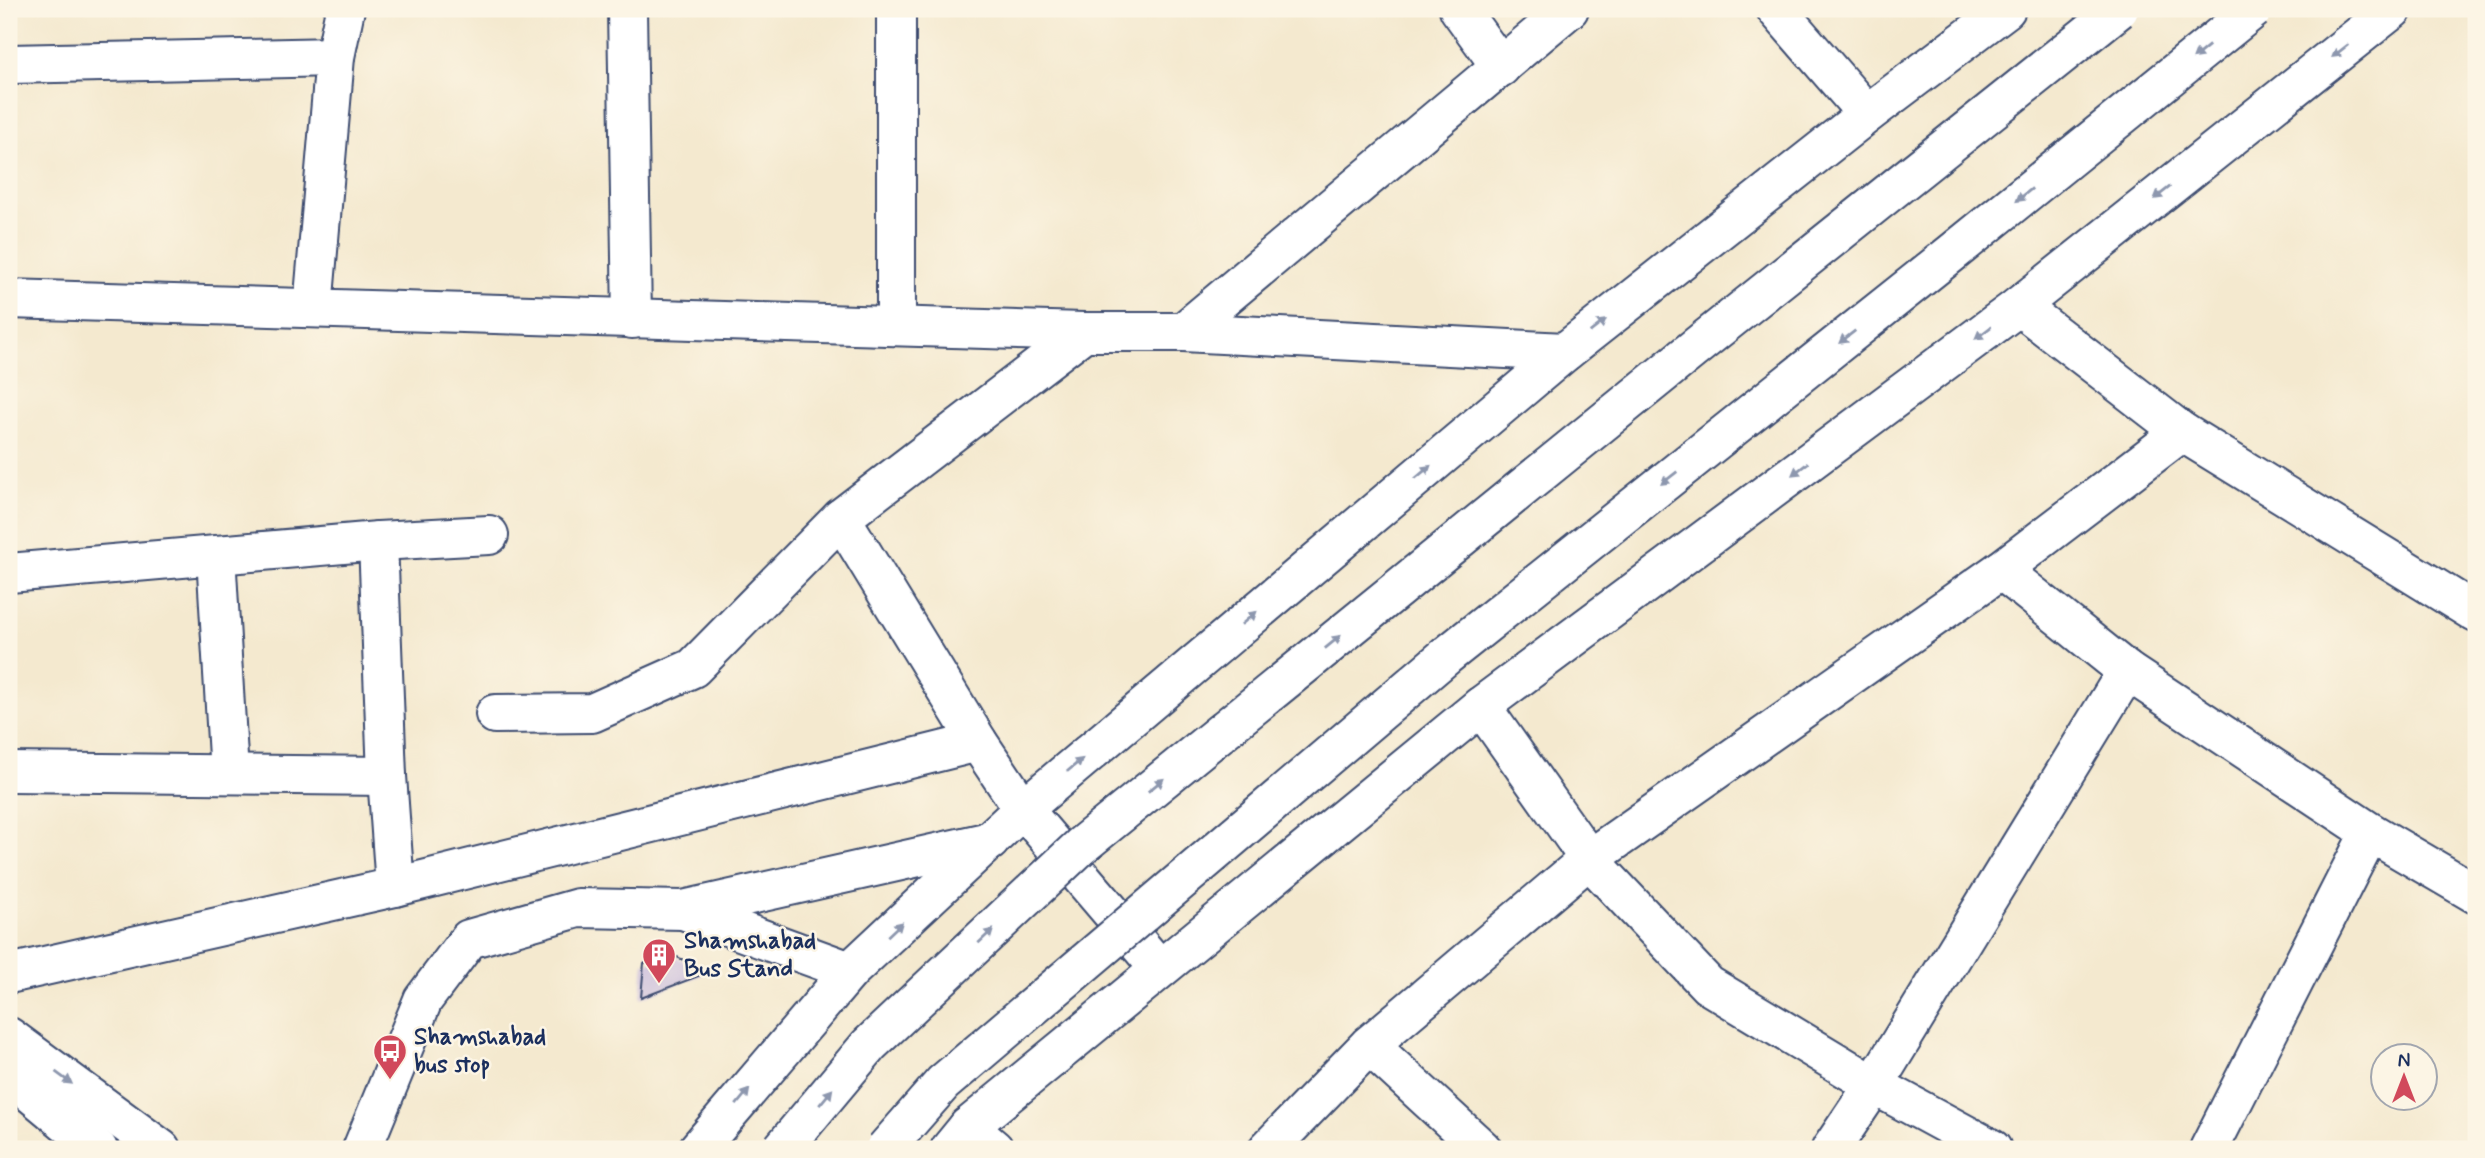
<svg xmlns="http://www.w3.org/2000/svg" width="2485" height="1158" viewBox="0 0 2485 1158" font-family="Mynerve,sans-serif">
  <style>
    .building { fill: #baabd9 }
    .lines { fill: none; stroke-linecap: round; stroke-linejoin: round }
    .minor-casing { stroke: #3c4b6f; stroke-width: 42 }
    .major-casing { stroke: #3c4b6f; stroke-width: 42 }
    .minor { stroke: #fff; stroke-width: 38 }
    .major { stroke: #fff; stroke-width: 38 }
    .highway-bridge-casing { stroke: #3c4b6f; stroke-width: 42; stroke-linecap: butt }
    .highway-bridge { stroke: #fff; stroke-width: 38 }
    .oneway { fill: #8d97ae }
    .labels { text-anchor: middle; dominant-baseline: central; stroke-width: 5; stroke-linejoin: round; paint-order: stroke }
    .poi-label { font-size: 24px; font-weight: bold; fill: #1b2f5e; stroke: #fcf5e5; text-anchor: start }
  </style>
  <rect width="100%" height="100%" fill="#fcf5e5"/>
  <filter id="ink" filterUnits="userSpaceOnUse"><feTurbulence type="fractalNoise" baseFrequency=".0143" numOctaves="2"/><feDisplacementMap in="SourceGraphic" scale="14" xChannelSelector="R" yChannelSelector="G"/><feConvolveMatrix kernelMatrix="1 2 1 2 8 2 1 2 1" color-interpolation-filters="sRGB"/></filter>
  <filter id="wash" filterUnits="userSpaceOnUse"><feTurbulence type="fractalNoise" baseFrequency=".00686" numOctaves="4" result="noise"/><feDisplacementMap in="SourceGraphic" scale="28" xChannelSelector="R" yChannelSelector="G"/><feGaussianBlur stdDeviation="1.57" result="paint"/><feColorMatrix in="noise" values="0 0 0 0 0 0 0 0 0 0 0 0 0 0 0 0 0 1.4 0 .05"/><feComposite in="paint" operator="in"/></filter>
  <g filter="url(#wash)">
    <rect width="100%" height="100%" fill="#f4e9cf"/>
    <g id="blocks">
      <polygon class="building" points="677,957 709,972 641,998 644,963"/>
    </g>
  </g>
  <g filter="url(#ink)">
    <use href="#blocks" fill-opacity="0" stroke="#3c4b6f" stroke-width="2"/>
    <g class="lines">
      <g class="minor-casing">
        <g id="minor">
          <polyline points="627,9 632,319"/>
          <polyline points="1459,9 1501,67"/>
          <polyline points="1776,9 1867,114"/>
          <polyline points="9,64 335,57"/>
          <polyline points="9,299 1084,332 1183,332 1565,352"/>
          <polyline points="2019,306 2182,432 2476,613"/>
          <polyline points="313,308 335,57 345,9"/>
          <polyline points="896,326 896,9"/>
          <polyline points="1183,332 1569,9"/>
          <polyline points="841,518 978,742 1023,809 1159,968"/>
          <polyline points="378,541 387,776 395,887"/>
          <polyline points="216,555 229,774"/>
          <polyline points="2001,570 2127,671 2370,832 2476,894"/>
          <polyline points="9,573 378,541 489,535"/>
          <polyline points="1481,706 1589,859 1708,985 1874,1085 1992,1149"/>
          <polyline points="495,714 592,713 693,668 841,518 1084,332"/>
          <polyline points="9,772 387,776"/>
          <polyline points="683,910 990,841"/>
          <polyline points="9,974 395,887 978,742"/>
          <polyline points="1369,1045 1482,1149"/>
          <polyline points="968,1127 994,1149"/>
          <polyline points="362,1149 423,1000 469,939 578,908 683,910 850,971"/>
          <polyline points="1268,1149 1369,1045 1589,859 2001,570 2182,432"/>
          <polyline points="1831,1149 1874,1085 2127,671"/>
          <polyline points="2209,1149 2370,832"/>
        </g>
      </g>
      <g class="major-casing">
        <g id="major">
          <polyline points="9,1037 161,1149"/>
          <polyline points="9,1075 98,1149"/>
          <polyline points="698,1149 850,971 1023,809 1565,352 1867,114 2006,9"/>
          <polyline points="950,1149 968,1127 1481,706 2019,306 2393,9"/>
        </g>
      </g>
      <use href="#minor" class="minor"/>
      <use href="#major" class="major"/>
      <g class="highway-bridge-casing">
        <g id="highway-bridge">
          <polyline points="782,1149 869,1045 1081,846 1702,342 2119,9"/>
          <polyline points="885,1149 943,1083 1446,656 1952,253 2254,9"/>
        </g>
      </g>
      <use href="#highway-bridge" class="highway-bridge"/>
    </g>
    <defs><path id="oneway-solid" d="M-6-.8H1V-3.2L6.5 0L1 3.2V.8H-6Z" transform="scale(1.75)"/></defs>
    <g class="oneway">
      <use href="#oneway-solid" transform="translate(2340 51) rotate(142)"/>
      <use href="#oneway-solid" transform="translate(2201 52) rotate(141)"/>
      <use href="#oneway-solid" transform="translate(2162 193) rotate(142)"/>
      <use href="#oneway-solid" transform="translate(2024 195) rotate(141)"/>
      <use href="#oneway-solid" transform="translate(1598 326) rotate(-38)"/>
      <use href="#oneway-solid" transform="translate(1983 333) rotate(143)"/>
      <use href="#oneway-solid" transform="translate(1847 337) rotate(142)"/>
      <use href="#oneway-solid" transform="translate(1800 469) rotate(143)"/>
      <use href="#oneway-solid" transform="translate(1423 472) rotate(-40)"/>
      <use href="#oneway-solid" transform="translate(1669 478) rotate(142)"/>
      <use href="#oneway-solid" transform="translate(1249 618) rotate(-40)"/>
      <use href="#oneway-solid" transform="translate(1333 642) rotate(-39)"/>
      <use href="#oneway-solid" transform="translate(1075 765) rotate(-40)"/>
      <use href="#oneway-solid" transform="translate(1156 785) rotate(-39)"/>
      <use href="#oneway-solid" transform="translate(895 929) rotate(-43)"/>
      <use href="#oneway-solid" transform="translate(986 936) rotate(-43)"/>
      <use href="#oneway-solid" transform="translate(64 1078) rotate(36)"/>
      <use href="#oneway-solid" transform="translate(743 1097) rotate(-50)"/>
      <use href="#oneway-solid" transform="translate(826 1097) rotate(-50)"/>
    </g>
  </g>
  <defs>
    <g id="building-pin" transform="scale(1.75)"><path d="M0 17L-7.5 6A9.5 9.5 0 1 1 7.5 6Z" fill="#d1495b" stroke="#fcf5e5"/><path d="M-4-6H4V6H1V3H-1V6H-4ZM-2.5-4.3h1.7v1.8h-1.7ZM.8-4.3h1.7v1.8H.8ZM-2.5-1h1.7V.8h-1.7ZM.8-1h1.7V.8H.8Z" fill="#fff"/></g>
    <g id="bus-pin" transform="scale(1.75)"><path d="M0 17L-7.5 6A9.5 9.5 0 1 1 7.5 6Z" fill="#d1495b" stroke="#fcf5e5"/><path d="M-5-6H5V4H4V6H2V4H-2V6H-4V4H-5ZM-3.5-4V0h7V-4ZM-3.5 1.2v1.5H-2V1.2ZM2 1.2v1.5H3.5V1.2Z" fill="#fff"/></g>
  </defs>
  <g fill-rule="evenodd">
    <use href="#building-pin" x="659" y="955"/>
    <use href="#bus-pin" x="390" y="1051"/>
  </g>
  <g class="labels">
    <g class="poi-label">
      <text x="684" y="941">Shamshabad<tspan x="684" dy="28">Bus Stand</tspan></text>
      <text x="414" y="1037">Shamshabad<tspan x="414" dy="28">bus stop</tspan></text>
    </g>
  </g>
  <rect width="2485" height="1158" fill="none" stroke="#fcf5e5" stroke-width="35"/>
  <g transform="translate(2404 1077)"><circle r="33" fill="#fcf5e5" stroke="#a2a6af" stroke-width="2"/>
  <path d="M0-5L12 26L0 18L-12 26Z" fill="#d1495b"/>
  <text y="-10" font-size="19" font-weight="bold" text-anchor="middle" fill="#1b2f5e">N</text>
  </g>
</svg>
